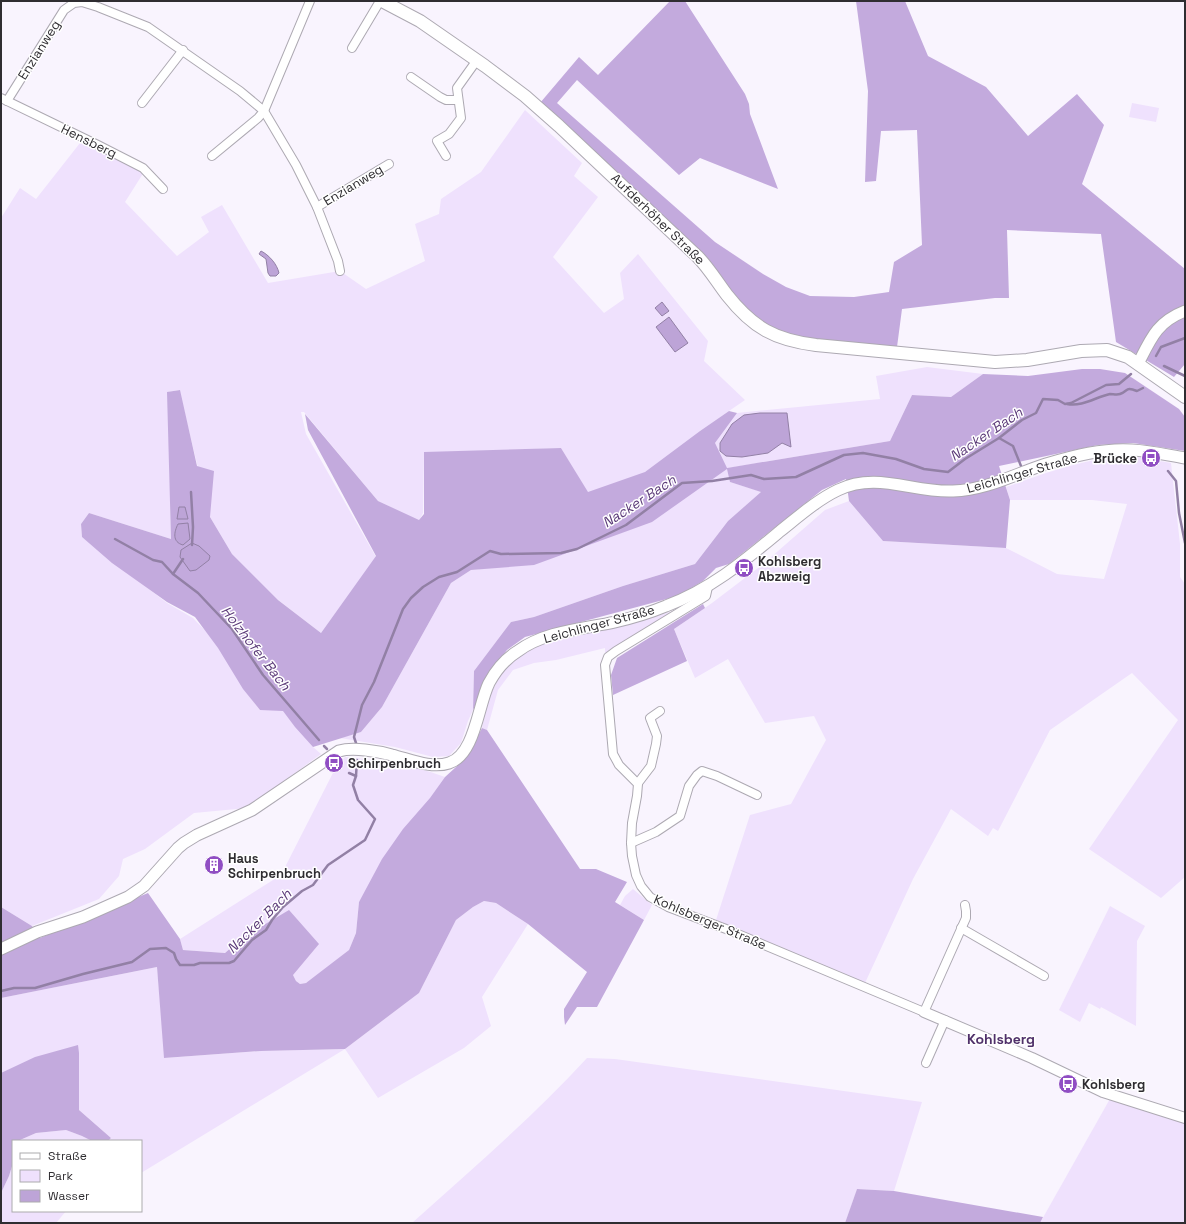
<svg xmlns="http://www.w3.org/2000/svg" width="1186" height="1224" viewBox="0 0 1186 1224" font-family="'Space Grotesk',sans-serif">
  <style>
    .green { fill: #efe1fd }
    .forest { fill: #c3aadd }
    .water { fill: #bda4d7; stroke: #9280a5 }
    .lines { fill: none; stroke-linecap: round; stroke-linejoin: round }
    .stream { stroke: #9280a5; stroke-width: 2.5 }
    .minor-casing { stroke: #ada9b2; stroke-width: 10 }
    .tertiary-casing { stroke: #ada9b2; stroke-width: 12 }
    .secondary-casing { stroke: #ada9b2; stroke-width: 13 }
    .primary-casing { stroke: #ada9b2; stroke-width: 14 }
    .minor { stroke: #fff; stroke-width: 8 }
    .tertiary { stroke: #fff; stroke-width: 10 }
    .secondary { stroke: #fff; stroke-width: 11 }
    .primary { stroke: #fff; stroke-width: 12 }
    .labels { text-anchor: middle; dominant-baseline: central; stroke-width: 3; stroke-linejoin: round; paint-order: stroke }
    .street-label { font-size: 13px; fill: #2f2d31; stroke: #fff }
    .poi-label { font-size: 13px; font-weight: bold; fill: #2f2d31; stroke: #fff; text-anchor: start }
    .water-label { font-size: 14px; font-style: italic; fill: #5c3b79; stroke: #fff }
    .neighbourhood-label { font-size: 14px; font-weight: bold; fill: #50316a; stroke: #fff }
  </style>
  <rect width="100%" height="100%" fill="#f9f4fe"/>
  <g class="green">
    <polygon points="1132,103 1159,108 1156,122 1129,117"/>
    <polygon points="525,110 582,163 574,176 598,197 553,257 604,313 624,299 620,273 638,254 708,341 704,361 745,400 700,431 644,473 588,493 561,448 424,453 423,513 419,521 378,501 304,412 301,412 306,434 376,557 321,633 277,599 232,554 210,517 179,390 168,392 171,539 89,513 81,524 82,537 167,603 193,618 221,647 244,689 260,710 284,710 313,747 321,754 247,808 194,813 145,849 123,859 119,876 99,899 32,926 1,907 1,218 20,188 36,199 80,143 144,172 125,202 177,256 209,232 201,217 222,205 268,283 340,271 366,289 425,261 415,224 439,214 441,199 481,172"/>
    <polygon points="927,367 983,374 951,397 912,395 890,441 728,468 730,482 762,492 728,521 695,564 623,586 534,617 511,622 474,671 473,710 468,721 461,743 449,756 433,757 395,747 340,738 361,732 382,707 451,583 471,570 497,567 715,443 737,413 880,399 876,376"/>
    <path d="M1127 455 1171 463 1180 544V577L1185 584V877L1161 898 1089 849 1178 720 1132 673 1050 730 998 831 993 828 988 836 951 809 913 879 865 983 716 920 750 815 791 804 826 740 814 716 765 723 728 659 695 678 674 629 712 603 762 565 825 510 849 501 883 541 1006 548 1057 574 1104 579 1127 504 1092 500H1010L1006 487C1045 473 1085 459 1127 455Z"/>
    <polygon points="670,612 670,614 605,653 605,648 556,660 534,663 513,670 498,690 487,730 482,728 488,699 501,674 519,656 539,644 614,628"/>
    <path d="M345 757C378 760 413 765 445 777L359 902 356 933 349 950 313 979 306 983 300 984 296 981 293 975 242 938 225 953 183 950 180 939 281 875 336 767Z"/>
    <polygon points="633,889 652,905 644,920 620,905 625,896"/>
    <polygon points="484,901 496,903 528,924 482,997 491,1026 464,1048 378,1098 345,1049 141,1173 141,1141 108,1141 111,1138 79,1110 1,1073 1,998 157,967 165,1058 261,1051 345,1049 419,993 456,920 473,907"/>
    <polygon points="1110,906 1145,926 1137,941 1136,1026 1101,1007 1100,1009 1089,1003 1080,1022 1059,1010"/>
    <path d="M587 1058 615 1059 922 1102 894 1191 857 1189 845 1223H412C472 1169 533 1117 587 1058Z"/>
    <polygon points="1111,1097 1185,1121 1185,1223 1040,1223"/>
    <polygon points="66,1130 82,1136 92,1141 20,1141 20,1140 36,1133"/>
    <polygon points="13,1163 13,1211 66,1211 56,1223 1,1223 1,1193 9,1176"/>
  </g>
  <g class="forest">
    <polygon points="670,1 685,1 745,94 749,104 750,114 778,189 700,158 679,175 577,80 557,103 715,242 763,274 786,287 810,296 854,297 889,292 894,262 922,245 917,130 881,131 876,181 865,182 868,91 856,1 905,1 928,56 986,87 1028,136 1077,94 1104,125 1082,184 1185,269 1185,364 1174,377 1116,342 1101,234 1007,230 1009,298 995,298 902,309 897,347 801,339 777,332 755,319 540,103 579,57 598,75"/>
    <polygon points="1082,369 1100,369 1125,373 1179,409 1185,417 1185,451 1133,443 1098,445 999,466 1010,500 1006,548 883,541 849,501 846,479 822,490 729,564 716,568 703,581 678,596 525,637 507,650 493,668 473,710 474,671 511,622 534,617 623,586 695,564 728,521 761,492 730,482 727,469 652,522 534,565 471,570 451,583 382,707 361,732 313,747 295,727 283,711 260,710 243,689 218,648 195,617 167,602 112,563 82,537 81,524 89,513 171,539 167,392 180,390 197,466 214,471 210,517 232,554 278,600 321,633 376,556 308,430 305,414 378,501 419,520 424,514 424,452 561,448 588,492 645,472 700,431 729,411 737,413 715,443 727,468 890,441 912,395 951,397 983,374 1028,376"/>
    <polygon points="703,604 705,608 674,629 687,661 613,695 611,675 617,658"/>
    <polygon points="482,728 487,730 580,869 596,869 627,882 615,902 644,920 597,1007 577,1007 565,1025 564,1017 564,1009 587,972 528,924 496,903 484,901 473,907 456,920 419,993 345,1049 261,1051 164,1058 157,967 1,998 1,907 32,926 40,938 148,893 180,939 183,950 225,953 242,938 289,910 319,944 293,975 296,981 300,984 306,983 349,950 356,933 359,902 382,859 403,829 430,798 445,777 467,757"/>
    <polygon points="78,1045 79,1053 79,1110 111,1138 108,1141 92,1141 82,1136 66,1130 36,1133 20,1140 20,1141 13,1141 13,1163 9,1176 1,1193 1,1073 35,1057"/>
    <polygon points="857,1189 894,1191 1043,1217 1040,1223 845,1223"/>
  </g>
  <g class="water">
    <path d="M261 251C269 255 277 264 279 273L276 276H270L268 273 266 259 259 254Z"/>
    <polygon points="662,302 669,311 662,316 655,308"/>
    <polygon points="669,317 688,343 675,352 656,327"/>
    <polygon points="760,413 787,413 791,447 782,443 768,453 742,457 726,456 720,451 720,443 732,424 744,415"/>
    <polygon points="179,507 185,507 188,519 177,519"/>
    <path d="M188 523 190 539 183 545C172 542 174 532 178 524Z"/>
    <polygon points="192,543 199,546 210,556 209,560 196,570 190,571 180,557 181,550"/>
  </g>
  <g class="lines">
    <g class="stream">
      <polyline points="1156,356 1161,347 1185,338"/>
      <polyline points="1164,366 1185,376"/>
      <path d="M1067 404C1082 407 1096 397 1110 394 1113 394 1117 395 1120 394 1129 391 1125 386 1137 391L1143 388"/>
      <polyline points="999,438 1013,446 1021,466"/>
      <polyline points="1168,471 1176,481 1179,513 1185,543"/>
      <polyline points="191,492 193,527 192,545"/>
      <polyline points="115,539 153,560 162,562 173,574"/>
      <polyline points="183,559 173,574 198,593 232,629 263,675 319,740"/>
      <polyline points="356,743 354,737 362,705 374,682 403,609 411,598 423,587 439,577 457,572 490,551 501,554 561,553 577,549 626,525 682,483 712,481 751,475 764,479 796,477 844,455 863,453 896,459 924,469 948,472 965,459 999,438 1022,420 1036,413 1043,399 1058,400 1065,404 1071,403 1106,385 1119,384 1131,374"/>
      <polyline points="324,746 327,749"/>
      <polyline points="349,773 356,776"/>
      <polyline points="1,991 14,988 35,988 83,974 132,962 150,949 166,948 174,953 176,959 180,965 194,965 200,963 229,963 234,961 252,940 266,930 272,920 283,907 302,891 313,885 328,865 365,840 375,819 358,800 353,785 356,776 357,760"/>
    </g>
    <g class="minor-casing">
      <g id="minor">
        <polyline points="352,48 380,1"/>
        <polyline points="411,77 440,97 446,100 458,100"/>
        <polyline points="1,98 98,145 143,168 163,189"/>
        <polyline points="7,101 64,10 74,3 82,2 98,7 148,27 240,91 264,111 296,165 317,207 338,261 340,271"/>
        <polyline points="142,103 183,50"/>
        <polyline points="212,156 258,118 264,111 310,1"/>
        <polyline points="446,156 437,141 449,134 461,118 457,88 477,60"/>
        <polyline points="317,207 389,164"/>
        <polyline points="708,587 706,596 616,651 608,657 605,665 613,754 619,765 638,784 637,796 632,823 631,843 632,856 636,875 641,886 650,897 668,907 726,929 924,1012 966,918 966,911 965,905"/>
        <polyline points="638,783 651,766 656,744 657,736 650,718 660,711"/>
        <polyline points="631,843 656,832 680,816 689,786 697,775 702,771 717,776 757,795"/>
        <polyline points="961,928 1044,976"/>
        <polyline points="926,1063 945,1020"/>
      </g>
    </g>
    <g class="tertiary-casing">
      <polyline id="tertiary" points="924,1012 1032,1058 1103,1092 1185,1118"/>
    </g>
    <g class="secondary-casing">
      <g id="secondary">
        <path d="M1138 364C1151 338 1157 322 1185 311"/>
        <path d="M1 949 37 932 83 917 128 897 144 886 178 848 184 843 197 835 252 810 339 751C353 747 377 751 392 755 409 759 431 769 449 763 475 755 478 705 489 683 496 670 505 659 518 651 545 631 583 629 615 622 632 618 649 613 666 606 711 589 743 562 779 532 798 517 817 500 838 490 877 471 913 493 953 491 986 490 1015 474 1046 464 1074 456 1103 448 1132 450 1150 451 1167 455 1185 458"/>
      </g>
    </g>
    <g class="primary-casing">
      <path id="primary" d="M382 1 420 21 485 66 525 96 559 126 697 256C709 268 717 282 727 295 753 328 775 340 816 345L995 362 1027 360 1081 351 1107 350 1128 357 1185 397"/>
    </g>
    <use href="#minor" class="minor"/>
    <use href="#tertiary" class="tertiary"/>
    <use href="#secondary" class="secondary"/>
    <use href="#primary" class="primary"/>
  </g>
  <defs>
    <g id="bus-disc" transform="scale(1)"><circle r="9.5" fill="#904ec3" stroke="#fff"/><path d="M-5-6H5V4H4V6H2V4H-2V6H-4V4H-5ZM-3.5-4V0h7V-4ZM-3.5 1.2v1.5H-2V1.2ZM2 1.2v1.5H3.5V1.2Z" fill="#fff"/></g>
    <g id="building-disc" transform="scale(1)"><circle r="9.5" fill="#904ec3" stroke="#fff"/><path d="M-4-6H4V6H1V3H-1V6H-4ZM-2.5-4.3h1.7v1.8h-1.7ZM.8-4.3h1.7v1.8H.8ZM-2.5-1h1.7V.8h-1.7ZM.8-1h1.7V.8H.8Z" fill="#fff"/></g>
  </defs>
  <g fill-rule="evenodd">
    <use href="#bus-disc" x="1151" y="458"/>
    <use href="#bus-disc" x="744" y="568"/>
    <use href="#bus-disc" x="334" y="763"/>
    <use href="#building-disc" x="214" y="865"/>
    <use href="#bus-disc" x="1068" y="1084"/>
  </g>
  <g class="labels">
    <g class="street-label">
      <text transform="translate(39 50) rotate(-58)">Enzianweg</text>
      <text transform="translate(89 141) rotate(26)">Hensberg</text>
      <text transform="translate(353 185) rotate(-31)">Enzianweg</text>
      <text transform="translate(658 219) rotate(44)">Aufderhöher Straße</text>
      <text transform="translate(1022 473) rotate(-16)">Leichlinger Straße</text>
      <text transform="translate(599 624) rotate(-15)">Leichlinger Straße</text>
      <text transform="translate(710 922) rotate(23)">Kohlsberger Straße</text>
    </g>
    <g class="poi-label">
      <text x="1137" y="458" text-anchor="end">Brücke</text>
      <text x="758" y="561">Kohlsberg<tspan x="758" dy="15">Abzweig</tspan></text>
      <text x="348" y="763">Schirpenbruch</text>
      <text x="228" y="858">Haus<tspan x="228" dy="15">Schirpenbruch</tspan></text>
      <text x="1082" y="1084">Kohlsberg</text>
    </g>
    <g class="water-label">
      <text transform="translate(986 434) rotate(-34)">Nacker Bach</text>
      <text transform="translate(639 501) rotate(-33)">Nacker Bach</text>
      <text transform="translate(256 648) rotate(52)">Holzhofer Bach</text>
      <text transform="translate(259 921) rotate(-45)">Nacker Bach</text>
    </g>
    <g class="neighbourhood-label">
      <text x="1001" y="1039">Kohlsberg</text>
    </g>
  </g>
  <rect width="1186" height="1224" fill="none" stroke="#2f2d31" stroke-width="4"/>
  <rect x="12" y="1140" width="130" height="72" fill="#ffffff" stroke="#acabad"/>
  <rect x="20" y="1153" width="20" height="6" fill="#ffffff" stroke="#acabad"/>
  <text x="48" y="1160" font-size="12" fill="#2f2d31">Straße</text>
  <rect x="20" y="1170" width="20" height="12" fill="#efe1fd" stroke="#acabad"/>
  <text x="48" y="1180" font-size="12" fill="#2f2d31">Park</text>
  <rect x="20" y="1190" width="20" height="12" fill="#bda4d7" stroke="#acabad"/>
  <text x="48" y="1200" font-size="12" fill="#2f2d31">Wasser</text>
</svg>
